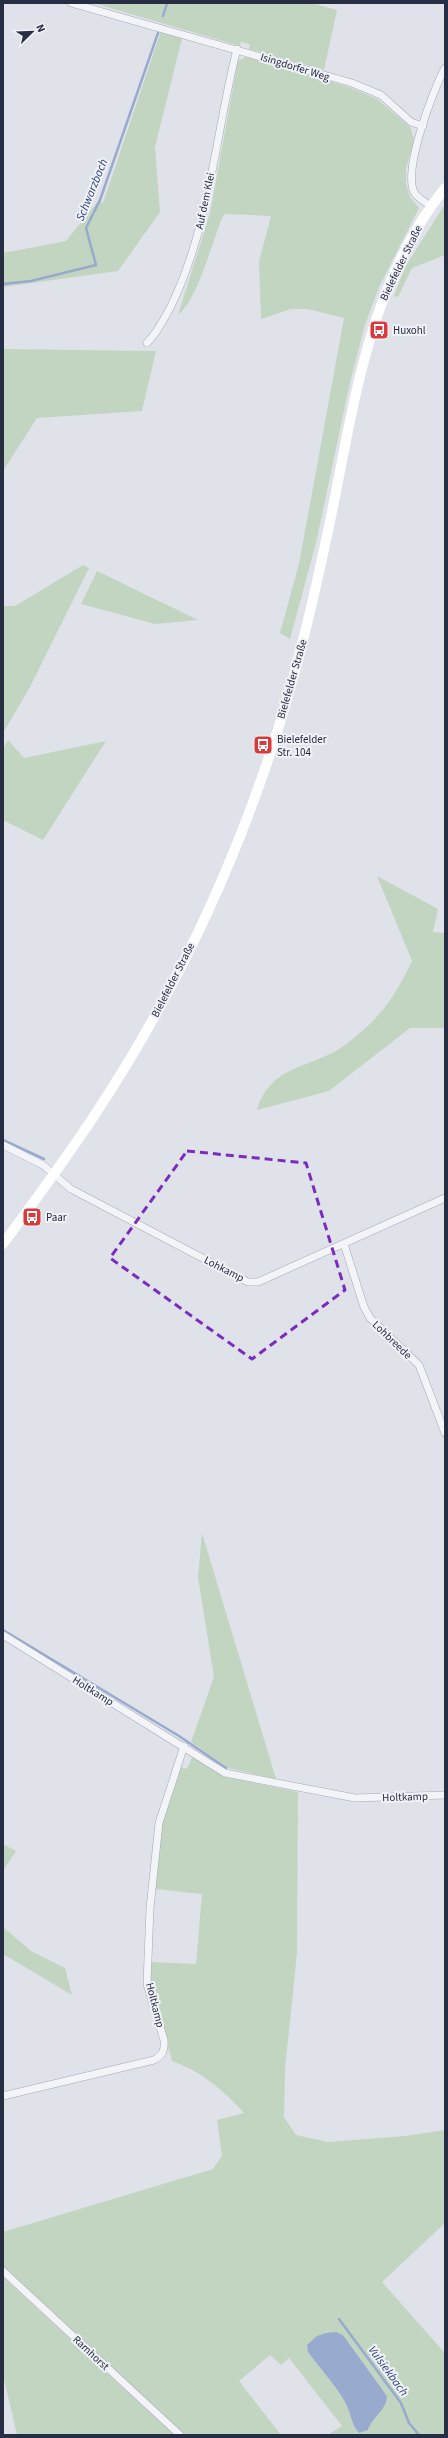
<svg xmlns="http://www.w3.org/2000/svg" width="448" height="2438" viewBox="0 0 448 2438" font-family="'Source Sans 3',sans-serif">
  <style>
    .green { fill: #c2d5c0; fill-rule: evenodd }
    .water { fill: #98aacd }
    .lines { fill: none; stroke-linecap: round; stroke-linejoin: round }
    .stream { stroke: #98aacd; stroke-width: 2.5 }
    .minor-casing { stroke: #a5a8b5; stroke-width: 8 }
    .minor { stroke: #f3f4f8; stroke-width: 7 }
    .secondary { stroke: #fff; stroke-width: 10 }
    .marked { fill: none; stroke: #7b2cbf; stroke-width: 3; stroke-dasharray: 8 5; stroke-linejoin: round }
    .labels { text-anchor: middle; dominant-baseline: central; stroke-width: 4; stroke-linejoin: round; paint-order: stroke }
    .street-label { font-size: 11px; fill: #272d43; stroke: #f0f2f7 }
    .poi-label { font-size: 11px; fill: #272d43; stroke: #f0f2f7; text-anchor: start }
    .water-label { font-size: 12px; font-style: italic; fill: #2d447b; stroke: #f0f2f7 }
  </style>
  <rect width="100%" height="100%" fill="#e0e2ea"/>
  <g class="green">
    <polygon points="93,3 311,3 337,10 324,70 249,49 250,44 241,42 240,46"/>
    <polygon points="161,31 182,38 155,147 160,212 118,271 3,287 3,253 66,241 99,200 103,203"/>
    <path d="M246 57 349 87 377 99 410 127 414 139 406 169V184L410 197 419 208 379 287 364 328 349 387 316 543 290 639 280 633 299 564 344 318 308 309H291L261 319 259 262 271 216 224 214C212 240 199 298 178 315L210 213 238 61Z"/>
    <polygon points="445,204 445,255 412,268 398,297 394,296 405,267"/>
    <polygon points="3,349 156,351 142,411 37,418 3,471"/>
    <polygon points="83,565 89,568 30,687 3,733 3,606 15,606"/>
    <polygon points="97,571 198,620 155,624 81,604"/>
    <polygon points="8,740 24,758 106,741 43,840 3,820 3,749"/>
    <path d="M377 876 438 909 433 932 445 933V1028H410L329 1091 257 1110C271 1062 316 1069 349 1042 382 1016 394 998 412 961Z"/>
    <polygon points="202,1533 276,1779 228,1768 191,1742 214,1677 198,1577"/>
    <path d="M192 1757 225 1777 298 1792 297 1953 285 2069 284 2117 296 2135 328 2142 405 2136 445 2130V2223L382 2282 445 2353V2435H328L342 2426 289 2358 281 2365 270 2355 239 2381 281 2435H184L3 2267V2232L213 2169 222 2156 217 2120 244 2113C223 2090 201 2071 172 2061L151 1983V1962L196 1964 202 1894 155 1889 162 1823 181 1767 187 1769ZM343 2335 387 2396 380 2413 372 2419 368 2430 359 2433C351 2424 351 2413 345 2402 335 2384 320 2369 308 2352Z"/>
    <polygon points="3,1844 16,1851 3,1871"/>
    <polygon points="3,1927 31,1951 65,1968 72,1995 3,1954"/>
    <polygon points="3,2277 174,2435 17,2435 3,2375"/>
  </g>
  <path class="water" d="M326 2333 336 2332 343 2335 387 2396C386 2411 373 2416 368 2430L359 2433C351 2424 351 2413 345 2402 335 2384 320 2369 308 2352L307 2345 317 2336Z"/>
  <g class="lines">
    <g class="stream">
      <polyline points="163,16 167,3"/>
      <polyline points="3,284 31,281 96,265 86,228 100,200 158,33"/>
      <polyline points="3,1140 44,1159"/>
      <polyline points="3,1630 179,1736 226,1768"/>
      <polyline points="339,2319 401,2403 409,2423 419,2435"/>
    </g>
    <g class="minor-casing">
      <g id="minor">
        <polyline points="71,3 352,83 381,95 411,122 423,126"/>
        <path d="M430 206C426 202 417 198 414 192 403 170 433 90 445 68"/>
        <path d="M147 343C157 333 163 321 170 308 210 228 215 135 237 49"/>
        <polyline points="3,1145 43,1165 71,1189 248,1282 258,1282 445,1198"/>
        <polyline points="344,1244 364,1307 370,1318 419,1365 445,1433"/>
        <polyline points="3,1635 225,1773 355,1798 445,1795"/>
        <path d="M3 2096 154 2060C163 2055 165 2050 164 2040L147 1984 150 1908 159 1823 184 1746"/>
        <polyline points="3,2271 180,2435"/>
      </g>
    </g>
    <use href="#minor" class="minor"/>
    <path class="secondary" d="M3 1244C34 1202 65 1160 94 1116 180 986 247 840 290 689 308 626 322 561 335 497 356 389 374 276 445 188"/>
  </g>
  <path class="marked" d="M187 1151 306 1163 345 1290 252 1359 110 1258Z"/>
  <defs>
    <g id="bus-square" transform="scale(1)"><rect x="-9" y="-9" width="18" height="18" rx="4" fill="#da3a3b" stroke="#f0f2f7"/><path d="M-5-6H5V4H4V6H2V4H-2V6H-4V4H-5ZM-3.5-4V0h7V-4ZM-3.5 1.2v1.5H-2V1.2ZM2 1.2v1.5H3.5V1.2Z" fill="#fff"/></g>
  </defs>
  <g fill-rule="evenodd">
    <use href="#bus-square" x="379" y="330"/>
    <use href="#bus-square" x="263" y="745"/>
    <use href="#bus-square" x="32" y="1217"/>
  </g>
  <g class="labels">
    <g class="street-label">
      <text transform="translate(295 67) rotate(17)">Isingdorfer Weg</text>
      <text transform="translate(205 201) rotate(-78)">Auf dem Klei</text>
      <text transform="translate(401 263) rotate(-64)">Bielefelder Straße</text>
      <text transform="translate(292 679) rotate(-74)">Bielefelder Straße</text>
      <text transform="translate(173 980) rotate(-63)">Bielefelder Straße</text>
      <text transform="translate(224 1269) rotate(27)">Lohkamp</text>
      <text transform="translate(392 1340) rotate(44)">Lohbreede</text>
      <text transform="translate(93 1691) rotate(32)">Holtkamp</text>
      <text transform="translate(405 1797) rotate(-2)">Holtkamp</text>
      <text transform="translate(155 2005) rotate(76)">Holtkamp</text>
      <text transform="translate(91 2353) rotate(43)">Ramhorst</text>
    </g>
    <g class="poi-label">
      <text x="393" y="330">Huxohl</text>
      <text x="277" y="739">Bielefelder<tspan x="277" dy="13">Str. 104</tspan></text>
      <text x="46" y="1217">Paar</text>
    </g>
    <g class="water-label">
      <text transform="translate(92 190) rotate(-68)">Schwarzbach</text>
      <text transform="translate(388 2371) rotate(54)">Vulsiekbach</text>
    </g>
  </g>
  <rect width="448" height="2438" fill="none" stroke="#272d43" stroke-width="8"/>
  <g transform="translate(32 32) rotate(67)" stroke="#f0f2f7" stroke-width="3" paint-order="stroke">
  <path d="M0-3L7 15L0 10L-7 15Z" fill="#272d43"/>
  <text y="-6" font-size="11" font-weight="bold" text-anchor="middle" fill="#272d43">N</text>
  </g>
</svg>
